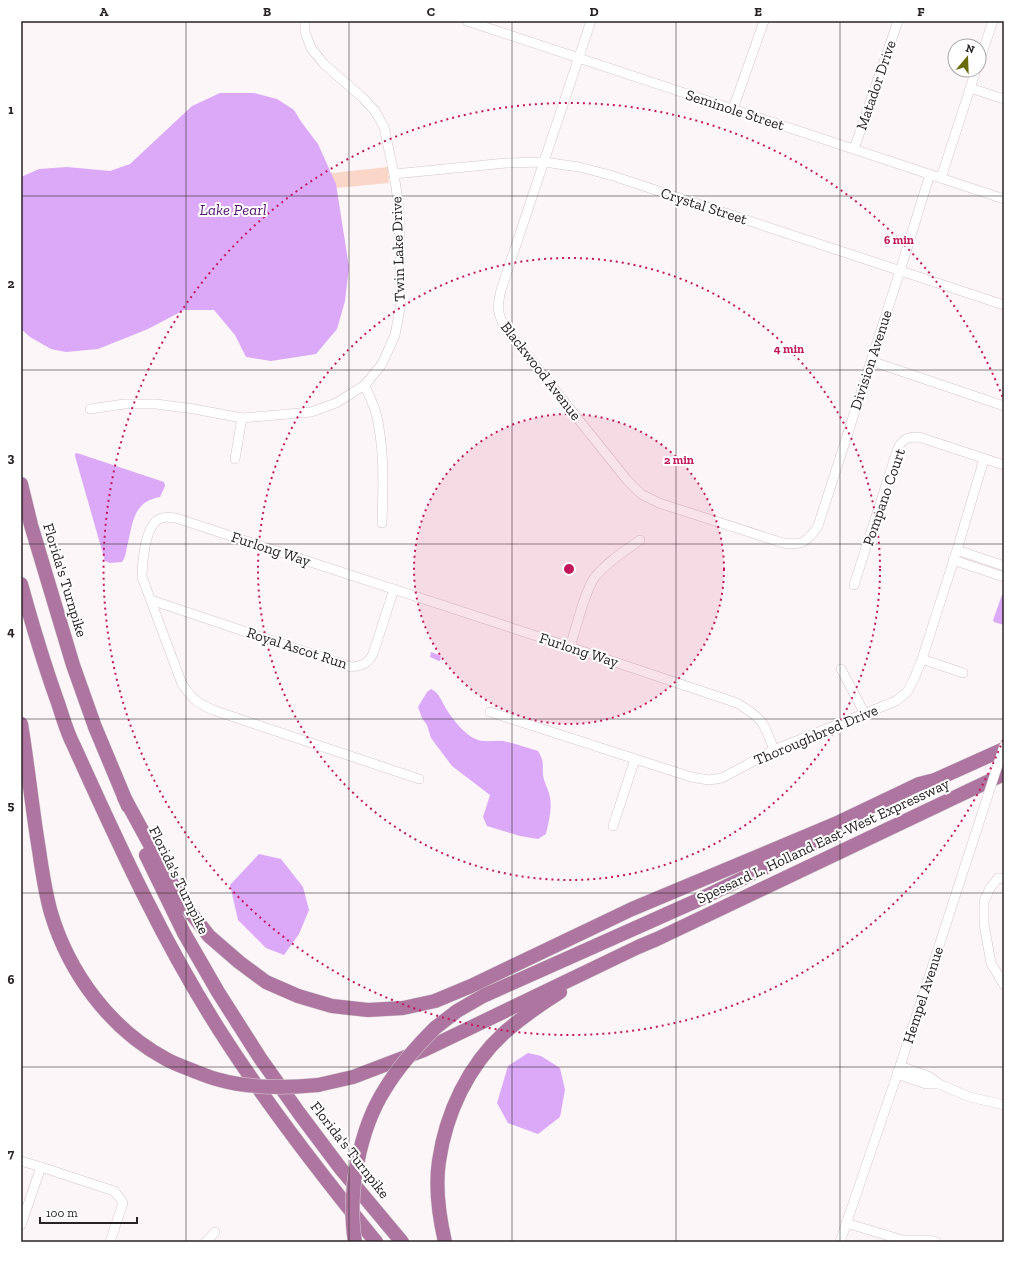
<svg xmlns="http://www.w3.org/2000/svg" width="1025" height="1263" viewBox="0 0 1025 1263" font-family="'Zilla Slab',serif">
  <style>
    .green { fill: #f9d6c8 }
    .water { fill: #dba9f7 }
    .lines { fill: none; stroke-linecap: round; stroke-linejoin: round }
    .minor-casing { stroke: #d5c5c9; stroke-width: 10 }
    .highway-casing { stroke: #d4d3d3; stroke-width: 15 }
    .minor { stroke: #fff; stroke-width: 9 }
    .highway { stroke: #af75a1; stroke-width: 14 }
    .minor-bridge-casing { stroke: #d5c5c9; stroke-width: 10; stroke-linecap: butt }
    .highway-bridge-casing { stroke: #d4d3d3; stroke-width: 15; stroke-linecap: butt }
    .minor-bridge { stroke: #fff; stroke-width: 9 }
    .highway-bridge { stroke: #af75a1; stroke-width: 14 }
    .grid { fill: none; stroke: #272223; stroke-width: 1; stroke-opacity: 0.55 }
    .ring { fill: none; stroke: #c2185b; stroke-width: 2; stroke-dasharray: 2 4 }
    .labels { text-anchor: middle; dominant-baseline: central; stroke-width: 4; stroke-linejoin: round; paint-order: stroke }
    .street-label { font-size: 15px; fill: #272223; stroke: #fff }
    .water-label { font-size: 16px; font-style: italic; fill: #551671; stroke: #fff }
    .centre { fill: #c2185b; stroke: #fff; stroke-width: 2 }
    .ring-label { font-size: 12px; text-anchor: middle; font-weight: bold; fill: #c2185b; stroke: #fff; stroke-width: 4; stroke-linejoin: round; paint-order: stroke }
    .neatline { fill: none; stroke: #272223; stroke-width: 1.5 }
    .grid-label { font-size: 13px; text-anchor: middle; font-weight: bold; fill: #272223 }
  </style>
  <rect width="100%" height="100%" fill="#fdf6f8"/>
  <polygon class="green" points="388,167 389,183 315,190 314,175"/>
  <g class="water">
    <polygon points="220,93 254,93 277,99 294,110 302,123 318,144 336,184 349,267 345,301 337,329 316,354 271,361 246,357 235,335 214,310 184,310 148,329 98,349 66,352 51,349 30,337 21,329 21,177 39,169 67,167 110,171 130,164 192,106"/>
    <path d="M77 453 164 482 165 486 160 497C132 502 133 524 127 547 126 553 125 558 122 562L110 563 105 561 75 456V454Z"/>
    <polygon points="1002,595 1004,595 1004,625 994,622 993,620"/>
    <polygon points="431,652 441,656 440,661 439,661 430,657"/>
    <path d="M431 689C439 693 440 698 444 705 450 716 460 729 470 736 482 744 490 740 503 741 514 743 527 748 538 751 545 763 542 763 543 775 544 782 547 787 549 793 553 807 549 820 546 834L538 839 520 836 487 826 483 817 490 795 452 766 431 738 427 725 422 718 418 707 427 692Z"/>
    <polygon points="259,854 281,859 303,887 309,910 299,934 284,955 266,948 238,920 230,885"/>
    <polygon points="528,1053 541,1056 560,1068 565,1090 560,1117 538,1134 508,1123 497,1103 508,1066"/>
  </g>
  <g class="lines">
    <g class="minor-casing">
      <g id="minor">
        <polyline points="467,21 1004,199"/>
        <path d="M591 21 501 290C497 307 497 314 506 329L627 480 641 494 659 503 783 543C802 546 807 542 818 526L900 271 930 174"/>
        <polyline points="979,62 993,21"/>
        <polyline points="970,88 1004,99"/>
        <polyline points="733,109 764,21"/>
        <polyline points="854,149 898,21"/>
        <polyline points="394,174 506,163 544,162 579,167 610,175 1004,305"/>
        <polyline points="941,178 976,70"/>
        <polyline points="871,361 1004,406"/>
        <path d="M365 385C368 394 373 403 376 413 385 450 383 486 382 523"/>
        <polyline points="90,409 124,404 156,404 194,409 242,418 311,412 336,403 365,385 382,364 395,335 401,303 399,208 394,174 384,127 375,111 363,98 324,64 311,48 305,32 305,21"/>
        <polyline points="235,459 242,418"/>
        <polyline points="957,550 1004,566"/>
        <polyline points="953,560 1004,577"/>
        <path d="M854 585 898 448C903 438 909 437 919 437L1004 465"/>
        <path d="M151 600 351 667C361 666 368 664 373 654L394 589"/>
        <path d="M570 647C576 629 584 592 595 577 607 562 625 551 640 540"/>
        <polyline points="922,659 963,673"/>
        <polyline points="841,669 865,714"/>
        <polyline points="490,712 691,777 709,780 722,778 774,750 896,701 907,692 914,679 922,659 957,550 984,459"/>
        <path d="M419 779 216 711C198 704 193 700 182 684L142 577C142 563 145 532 155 522 161 516 169 517 176 518L570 647 737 703C763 719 764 722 774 750"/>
        <polyline points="613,826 635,759"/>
        <polyline points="1004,879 998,878 990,888 984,901 984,924 991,963 1004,985"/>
        <polyline points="900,1066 930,1077 939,1084 970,1097 1004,1105"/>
        <polyline points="897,1074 926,1084 939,1084"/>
        <polyline points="21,1161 41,1167 114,1191 120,1198 123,1203 110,1242"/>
        <polyline points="846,1223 909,1242"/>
        <polyline points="21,1225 41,1167"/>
        <polyline points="905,1240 930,1240 936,1242"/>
        <polyline points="206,1242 215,1232"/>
        <polyline points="840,1242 900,1066 988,795"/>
      </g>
    </g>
    <g class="highway-casing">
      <g id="highway">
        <polyline points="21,484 31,525 73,665 95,727 128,806"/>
        <path d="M21 584C32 624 44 664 58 703 63 718 67 733 74 746 120 848 167 951 229 1045 274 1114 324 1178 376 1242"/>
        <path d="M21 724C28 766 32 808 39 850 42 871 45 892 51 913 69 973 110 1029 166 1059 175 1064 184 1067 194 1071"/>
        <polyline points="124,797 167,876 187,908 209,936 239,962 266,982 298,996 332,1006 368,1010 403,1008 435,1001 471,986 632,909 835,824 919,784 935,780 1004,749"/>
        <polyline points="146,855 184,933 218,992 260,1058 299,1113 341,1169 402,1242"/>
        <polyline points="435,1028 457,1011 483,996 696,901 836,833"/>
        <polyline points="318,1085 353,1077 424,1050 638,947 657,939 1004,774"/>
        <path d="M445 1242C439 1216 435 1187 439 1161 446 1113 468 1066 504 1033 521 1018 541 1004 560 992"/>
      </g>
    </g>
    <use href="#minor" class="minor"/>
    <use href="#highway" class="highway"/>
    <g class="minor-bridge-casing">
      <polyline id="minor-bridge" points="988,795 1004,746"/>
    </g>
    <g class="highway-bridge-casing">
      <g id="highway-bridge">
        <path d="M194 1071C202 1074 211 1078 220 1080 252 1089 286 1088 318 1085"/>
        <path d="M355 1242C347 1195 359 1130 385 1089 399 1066 416 1047 435 1028"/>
      </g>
    </g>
    <use href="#minor-bridge" class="minor-bridge"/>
    <use href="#highway-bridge" class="highway-bridge"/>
  </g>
  <path class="grid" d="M186 21V1242M349 21V1242M512 21V1242M676 21V1242M840 21V1242M21 196H1004M21 370H1004M21 544H1004M21 719H1004M21 893H1004M21 1067H1004"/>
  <circle cx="569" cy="569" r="155" fill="#c2185b" fill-opacity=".12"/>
  <g class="ring">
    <circle cx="569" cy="569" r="155"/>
    <circle cx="569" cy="569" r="311"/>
    <path d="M1003 740A466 466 0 1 1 1003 398"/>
  </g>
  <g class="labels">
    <g class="street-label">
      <text transform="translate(876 85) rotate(-71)">Matador Drive</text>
      <text transform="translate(735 110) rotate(18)">Seminole Street</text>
      <text transform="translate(704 206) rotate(18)">Crystal Street</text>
      <text transform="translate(398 249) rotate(-92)">Twin Lake Drive</text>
      <text transform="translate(871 360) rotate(-72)">Division Avenue</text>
      <text transform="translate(541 371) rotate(52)">Blackwood Avenue</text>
      <text transform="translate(884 497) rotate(-71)">Pompano Court</text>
      <text transform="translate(271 549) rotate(18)">Furlong Way</text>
      <text transform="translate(65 580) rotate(73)">Florida's Turnpike</text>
      <text transform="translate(297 648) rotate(18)">Royal Ascot Run</text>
      <text transform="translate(579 650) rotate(18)">Furlong Way</text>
      <text transform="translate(816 735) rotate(-23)">Thoroughbred Drive</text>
      <text transform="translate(823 841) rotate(-25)">Spessard L. Holland East-West Expressway</text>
      <text transform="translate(179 880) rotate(64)">Florida's Turnpike</text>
      <text transform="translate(923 995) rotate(-72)">Hempel Avenue</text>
      <text transform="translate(350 1150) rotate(52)">Florida's Turnpike</text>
    </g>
    <g class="water-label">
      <text x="233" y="209">Lake Pearl</text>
    </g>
  </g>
  <circle cx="569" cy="569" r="6" class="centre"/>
  <g class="ring-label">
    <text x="899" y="244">6 min</text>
    <text x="789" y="353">4 min</text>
    <text x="679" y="464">2 min</text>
  </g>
  <rect width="1025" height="1263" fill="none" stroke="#ffffff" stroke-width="44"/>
  <g transform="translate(967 58) rotate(19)"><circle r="19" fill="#ffffff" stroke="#a9a7a7"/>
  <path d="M0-3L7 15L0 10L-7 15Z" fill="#696c0d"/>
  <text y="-6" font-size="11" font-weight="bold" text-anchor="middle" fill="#272223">N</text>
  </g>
  <path d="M40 1217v6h97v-6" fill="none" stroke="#272223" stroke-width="2"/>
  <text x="46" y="1217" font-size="12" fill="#272223" stroke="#ffffff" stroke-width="3" paint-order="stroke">100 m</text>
  <rect x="22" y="22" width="981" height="1219" class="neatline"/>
  <g class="grid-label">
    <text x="104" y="16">A</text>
    <text x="267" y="16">B</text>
    <text x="431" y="16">C</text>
    <text x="594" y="16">D</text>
    <text x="758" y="16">E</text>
    <text x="921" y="16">F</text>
    <text x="11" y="114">1</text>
    <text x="11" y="288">2</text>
    <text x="11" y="462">3</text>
    <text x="11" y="636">4</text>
    <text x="11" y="810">5</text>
    <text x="11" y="984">6</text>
    <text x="11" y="1158">7</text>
  </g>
</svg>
